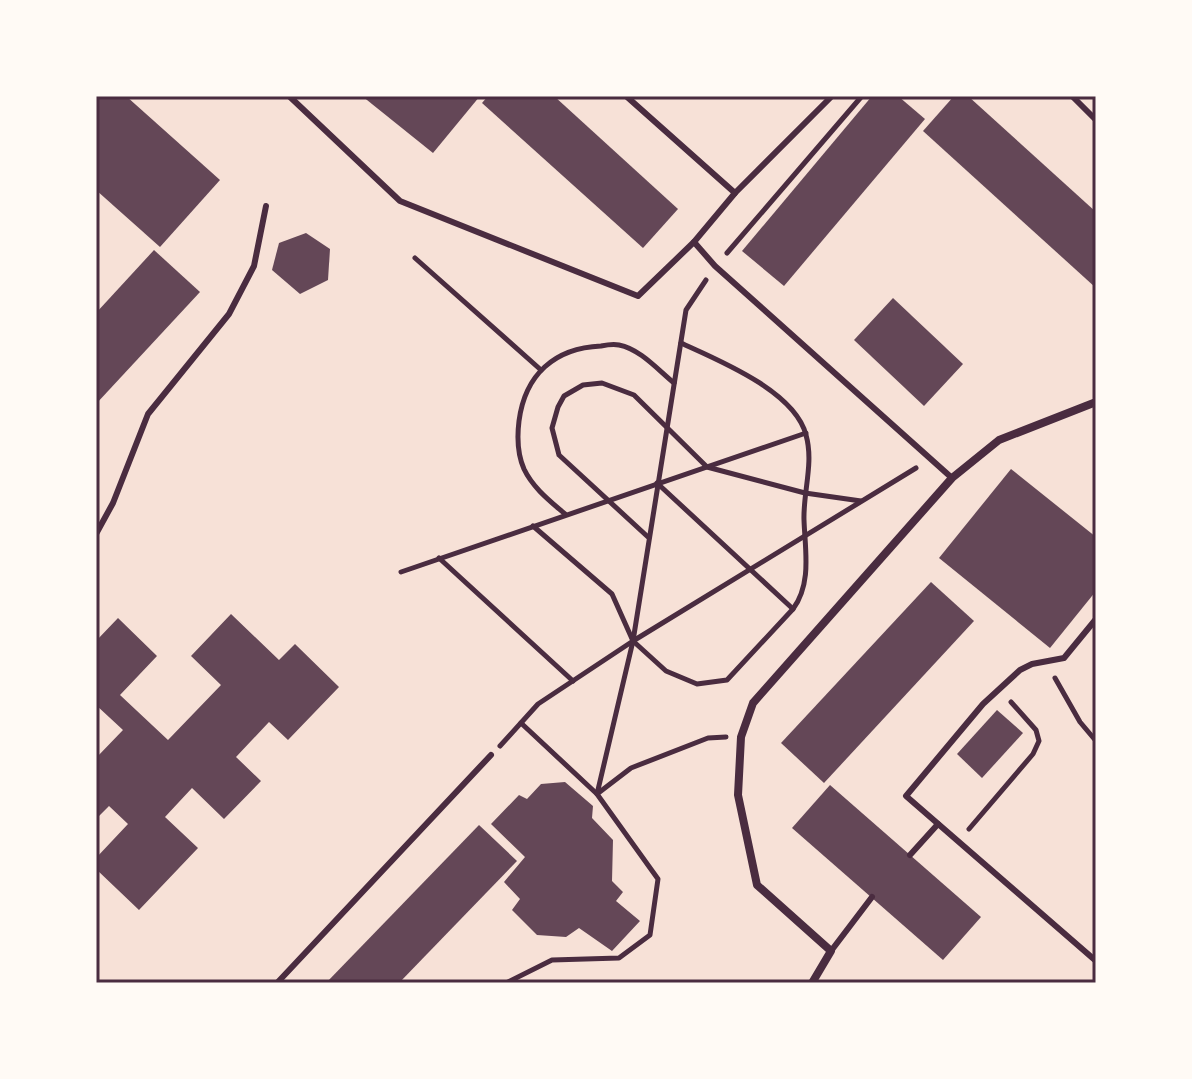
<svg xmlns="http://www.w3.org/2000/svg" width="1192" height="1079" viewBox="0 0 1192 1079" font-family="'Sofia Sans Condensed',sans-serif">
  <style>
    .building { fill: #644757 }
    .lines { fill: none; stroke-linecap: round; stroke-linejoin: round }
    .path { stroke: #4a2c40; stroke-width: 5 }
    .service { stroke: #4a2c40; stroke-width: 6 }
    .minor { stroke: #4a2c40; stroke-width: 8 }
    .neatline { fill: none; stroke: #4a2c40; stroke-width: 3 }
  </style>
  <rect width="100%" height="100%" fill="#f7e1d7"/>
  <g class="building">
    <polygon points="96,96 126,96 220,180 160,247 96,190"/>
    <polygon points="362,96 480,96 433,153"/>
    <polygon points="488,96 554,96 678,209 643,248 482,103"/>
    <polygon points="872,96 898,96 925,119 784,286 742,251"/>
    <polygon points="954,96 968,96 1096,212 1096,288 923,131"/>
    <polygon points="306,233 330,249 328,280 300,294 272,270 279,243"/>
    <polygon points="154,250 200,292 96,404 96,313"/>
    <polygon points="893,298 963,364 924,406 854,340"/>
    <polygon points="1011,469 1096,537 1096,591 1050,648 939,558"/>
    <polygon points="931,582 974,621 824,783 781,743"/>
    <polygon points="231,614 279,660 295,644 339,687 288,740 269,722 236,757 261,781 224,819 192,788 165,817 198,848 139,910 96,869 96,858 128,824 109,806 96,819 96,758 123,730 96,705 96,641 118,618 157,656 120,695 168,740 221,685 191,656"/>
    <polygon points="997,710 1023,733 982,778 957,754"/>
    <polygon points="565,782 593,806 592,818 613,840 612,881 623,892 616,901 640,921 612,951 579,928 566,937 537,935 512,910 520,899 504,882 525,857 491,824 519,795 527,799 541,784"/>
    <polygon points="830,785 981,917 943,960 792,828"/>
    <polygon points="479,825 517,861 399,983 326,983"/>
  </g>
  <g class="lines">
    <g class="path">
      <polyline points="727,253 862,96"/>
      <polyline points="415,258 541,370"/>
      <polyline points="657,483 793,609"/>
      <path d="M565 514C550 501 533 488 524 469 517 453 517 437 519 421 525 375 554 348 601 346 606 345 614 344 619 345 640 349 658 370 674 383"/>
      <path d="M533 526 612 594 633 641 666 671 697 684 727 680 793 609C812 583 805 550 804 520 803 492 814 463 806 435 795 391 718 360 681 343"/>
      <polyline points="648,537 559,455 552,428 558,407 564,396 583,385 602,383 634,395 707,467 805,493 861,501"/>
      <polyline points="439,558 573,681"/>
      <polyline points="401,572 806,433"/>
      <polyline points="1055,678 1080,722 1096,741"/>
      <polyline points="521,723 597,794 631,768 708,738 726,737"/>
      <polyline points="500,746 538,704 633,641 916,468"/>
      <polyline points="969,829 1033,754 1039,741 1036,730 1011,702"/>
      <polyline points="506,983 552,960 619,958 650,935 658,879 597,794 633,641 686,310 706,280"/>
    </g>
    <g class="service">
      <polyline points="289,96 400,201 638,296 694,242 715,266 952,478"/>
      <polyline points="626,96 735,193"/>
      <polyline points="1072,96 1096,120"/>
      <polyline points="694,242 735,193 832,96"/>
      <polyline points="96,534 113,503 148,414 229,314 254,266 266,206"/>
      <polyline points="1096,619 1064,658 1032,664 1020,670 983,704 906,796 1096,961"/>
      <polyline points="910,855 938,824"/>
      <polyline points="831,951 872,897"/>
      <polyline points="277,983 491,755"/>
    </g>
    <polyline class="minor" points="812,983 831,951 757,885 738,795 741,737 753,703 952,478 999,440 1096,402"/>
  </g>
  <rect width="1192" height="1079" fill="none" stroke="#fffaf5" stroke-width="196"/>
  <rect x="98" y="98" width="996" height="883" class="neatline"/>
</svg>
